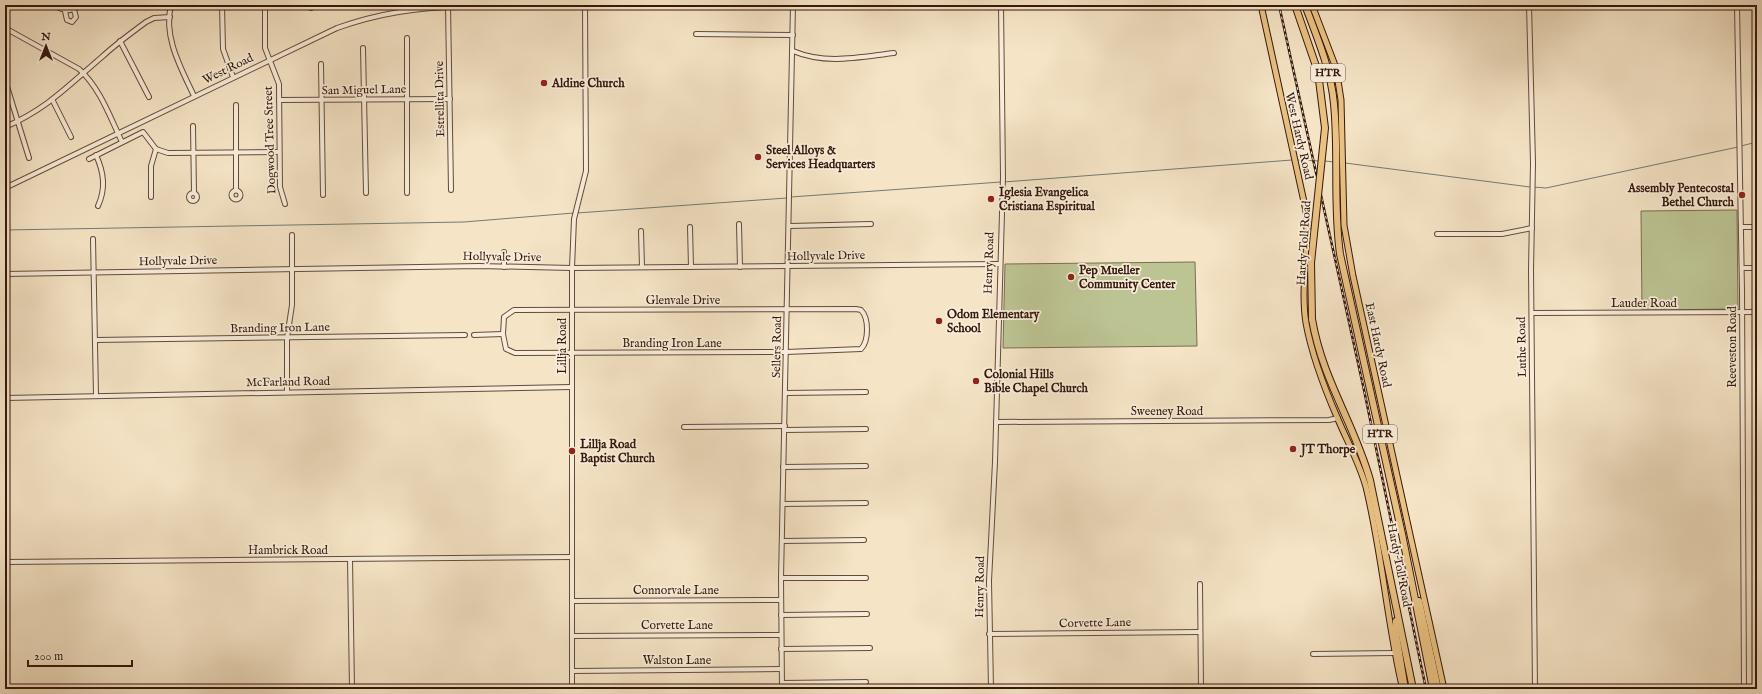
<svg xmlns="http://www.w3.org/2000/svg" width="1762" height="694" viewBox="0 0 1762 694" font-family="'IM FELL English',serif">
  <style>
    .green { fill: #bdc494; stroke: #796e50 }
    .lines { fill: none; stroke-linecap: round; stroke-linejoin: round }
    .stream { stroke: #737b73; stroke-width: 1 }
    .minor-casing { stroke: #654a3a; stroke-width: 6 }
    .major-casing { stroke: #35170c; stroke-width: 7 }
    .highway-casing { stroke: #35170c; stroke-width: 8 }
    .minor { stroke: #f8edda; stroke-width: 4 }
    .major { stroke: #eac283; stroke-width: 5 }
    .highway { stroke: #eac283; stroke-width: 6 }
    .rail-casing { stroke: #35170c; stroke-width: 2.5 }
    .rail { stroke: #f8edda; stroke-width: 1; stroke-dasharray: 3; stroke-linecap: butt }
    .highway-bridge-casing { stroke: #35170c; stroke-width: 8; stroke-linecap: butt }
    .highway-bridge { stroke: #eac283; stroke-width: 6 }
    .poi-dot { fill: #8f2418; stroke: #f8edda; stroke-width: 1.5 }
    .labels { text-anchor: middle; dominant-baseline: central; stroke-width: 3.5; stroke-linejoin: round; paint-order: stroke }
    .shield { fill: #f8edda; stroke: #70574a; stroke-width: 1 }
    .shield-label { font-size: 11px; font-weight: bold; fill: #35170c }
    .street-label { font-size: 12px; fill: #35170c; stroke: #f8edda }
    .poi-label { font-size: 12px; font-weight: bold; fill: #35170c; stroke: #f8edda; text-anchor: start }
  </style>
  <rect width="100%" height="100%" fill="#f5e4c6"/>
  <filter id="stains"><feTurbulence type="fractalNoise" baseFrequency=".005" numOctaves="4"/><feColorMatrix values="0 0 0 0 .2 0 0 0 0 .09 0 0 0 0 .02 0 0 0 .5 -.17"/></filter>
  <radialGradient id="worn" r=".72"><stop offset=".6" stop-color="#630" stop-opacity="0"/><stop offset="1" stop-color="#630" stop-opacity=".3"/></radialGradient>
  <g class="green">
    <polygon points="1737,210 1738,309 1642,310 1641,211"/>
    <polygon points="1195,262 1197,346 1003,348 1005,264"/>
  </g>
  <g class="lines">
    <g class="stream">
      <polyline points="1741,146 1757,142"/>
      <polyline points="1297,160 1320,161"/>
      <polyline points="1325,161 1334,162"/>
      <polyline points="1345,163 1530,187"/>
      <polyline points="1004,182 1292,160"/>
      <polyline points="1533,187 1546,188 1738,147"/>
      <polyline points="791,197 1001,182"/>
      <polyline points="577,213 787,198"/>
      <polyline points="5,230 464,222 574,213"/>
    </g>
    <g class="minor-casing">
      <g id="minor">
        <path d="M53 5C65 11 70 13 81 5"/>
        <path d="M171 5C163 37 181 68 194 96"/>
        <polyline points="222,5 223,49 233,77"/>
        <polyline points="265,5 265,48 279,84 280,187 285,204"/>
        <polyline points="311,5 311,8"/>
        <polyline points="448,5 451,190"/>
        <polyline points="1529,5 1533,163 1531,270 1535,689"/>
        <polyline points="1737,5 1742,291 1744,689"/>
        <polyline points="65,11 67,20 72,22 76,17 74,10"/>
        <path d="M5 28 79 69C100 88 110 117 122 142"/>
        <polyline points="696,34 793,35"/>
        <polyline points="407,38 407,193"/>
        <polyline points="120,41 149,97"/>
        <polyline points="363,48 366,193"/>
        <path d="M793 51C826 65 860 57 894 53"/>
        <polyline points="321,64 323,195"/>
        <polyline points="5,80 29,158"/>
        <polyline points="279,100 450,99"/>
        <polyline points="53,101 71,137"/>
        <polyline points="236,105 236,190"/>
        <polyline points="193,126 194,193"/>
        <path d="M5 127C47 109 69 85 103 56 116 44 131 33 146 22L154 18 170 17"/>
        <path d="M96 155C104 173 106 188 98 206"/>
        <polyline points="89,159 143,132 156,149 168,153 279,152"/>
        <path d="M5 188 337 28C381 12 424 6 470 7"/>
        <circle cx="236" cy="195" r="4.5"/>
        <circle cx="193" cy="197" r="4"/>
        <polyline points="151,197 151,166 156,149"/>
        <polyline points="739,224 740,267"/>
        <polyline points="790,226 871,224"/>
        <polyline points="690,227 691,267"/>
        <polyline points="1741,227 1757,227"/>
        <polyline points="641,231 642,267"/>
        <polyline points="1437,234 1502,234 1532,228"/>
        <polyline points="93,239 96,395"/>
        <polyline points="504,267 504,252"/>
        <polyline points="1742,268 1757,268"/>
        <polyline points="5,274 479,266 572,268 999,264"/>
        <path d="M856 309 861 310C869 318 869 341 861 349L786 352 515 353 506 349 503 334 504 317 514 310Z"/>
        <polyline points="1532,313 1757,312"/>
        <polyline points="474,335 503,334"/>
        <polyline points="95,340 465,335"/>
        <polyline points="287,392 287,338 292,305 292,235"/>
        <polyline points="785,393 866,392"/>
        <polyline points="5,398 571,387"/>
        <polyline points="996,422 1329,420 1338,418"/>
        <polyline points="684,427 785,426"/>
        <polyline points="784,430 866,429"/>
        <polyline points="783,467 866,466"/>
        <polyline points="783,504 866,503"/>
        <polyline points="782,541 864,540"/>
        <polyline points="350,559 352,689"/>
        <polyline points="5,562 572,557"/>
        <polyline points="781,578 866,578"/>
        <polyline points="1200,584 1201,689"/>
        <polyline points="572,601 781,600"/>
        <polyline points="781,615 867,614"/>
        <polyline points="989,634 1200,632"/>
        <polyline points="572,636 781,635"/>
        <polyline points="781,649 870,648"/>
        <polyline points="1313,654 1395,653"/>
        <polyline points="572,671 781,669"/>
        <polyline points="782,683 866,682"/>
        <polyline points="572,689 572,268 574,219 586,171 585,5"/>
        <polyline points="782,689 781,578 793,5"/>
        <polyline points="991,689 989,581 995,462 1003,177 1001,5"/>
      </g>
    </g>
    <g class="major-casing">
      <g id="major">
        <path d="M1261 5 1306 211C1310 248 1300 286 1306 323 1312 356 1324 387 1337 417 1347 441 1359 462 1366 487 1382 553 1387 621 1402 686"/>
        <polyline points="1312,5 1336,68 1341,100 1344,225 1353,276 1444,689"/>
        <polyline points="5,683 7,689"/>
      </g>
    </g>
    <g class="highway-casing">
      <g id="highway">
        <polyline points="1295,5 1318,72"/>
        <path d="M1305 5C1317 37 1331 70 1334 104 1339 154 1333 204 1340 254L1402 534 1433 689"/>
        <path d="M1312 319C1322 379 1354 423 1370 480L1413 689"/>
        <polyline points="1419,601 1438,689"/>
        <polyline points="1396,621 1396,634 1405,689"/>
      </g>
    </g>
    <use href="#minor" class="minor"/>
    <use href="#major" class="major"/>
    <use href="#highway" class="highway"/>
    <g class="rail-casing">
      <polyline id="rail" points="1279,5 1364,390 1426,689"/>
    </g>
    <use href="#rail" class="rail"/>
    <g class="highway-bridge-casing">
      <polyline id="highway-bridge" points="1312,319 1311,263 1325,128 1318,72"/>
    </g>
    <use href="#highway-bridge" class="highway-bridge"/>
  </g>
  <g class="poi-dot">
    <circle cx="544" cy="83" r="4"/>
    <circle cx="758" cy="157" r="4"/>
    <circle cx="1742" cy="195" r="4"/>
    <circle cx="991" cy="199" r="4"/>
    <circle cx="1071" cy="277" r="4"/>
    <circle cx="939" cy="321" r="4"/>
    <circle cx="976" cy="381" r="4"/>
    <circle cx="1293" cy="449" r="4"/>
    <circle cx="572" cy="451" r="4"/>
  </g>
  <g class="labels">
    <g class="shield">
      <rect x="1311" y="64" width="34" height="18" rx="3"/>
      <rect x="1363" y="425" width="34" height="18" rx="3"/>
    </g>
    <g class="shield-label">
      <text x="1328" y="73">HTR</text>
      <text x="1380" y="434">HTR</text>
    </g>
    <g class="street-label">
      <text transform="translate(228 69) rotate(-26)">West Road</text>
      <text transform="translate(364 90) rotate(-1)">San Miguel Lane</text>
      <text transform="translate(440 99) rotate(-91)">Estrellita Drive</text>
      <text transform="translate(1299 136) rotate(77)">West Hardy Road</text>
      <text transform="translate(270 140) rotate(-92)">Dogwood Tree Street</text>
      <text transform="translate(1304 243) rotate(-86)">Hardy Toll Road</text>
      <text transform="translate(826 256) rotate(-1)">Hollyvale Drive</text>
      <text transform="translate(502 257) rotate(1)">Hollyvale Drive</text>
      <text transform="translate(178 261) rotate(-1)">Hollyvale Drive</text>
      <text transform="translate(989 263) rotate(-88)">Henry Road</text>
      <text x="683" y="300">Glenvale Drive</text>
      <text x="1644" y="303">Lauder Road</text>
      <text transform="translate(280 328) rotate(-1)">Branding Iron Lane</text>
      <text x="672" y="343">Branding Iron Lane</text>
      <text transform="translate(1378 345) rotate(78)">East Hardy Road</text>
      <text transform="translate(562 346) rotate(-90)">Lillja Road</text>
      <text transform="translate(777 347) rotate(-89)">Sellers Road</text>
      <text transform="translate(1522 347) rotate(-91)">Luthe Road</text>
      <text transform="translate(1732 347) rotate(-90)">Reeveston Road</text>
      <text transform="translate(288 382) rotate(-1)">McFarland Road</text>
      <text x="1167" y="411">Sweeney Road</text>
      <text x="288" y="550">Hambrick Road</text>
      <text transform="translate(1399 565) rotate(79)">Hardy Toll Road</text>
      <text transform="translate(980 587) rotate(-89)">Henry Road</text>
      <text x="676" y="590">Connorvale Lane</text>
      <text transform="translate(1095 623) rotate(-1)">Corvette Lane</text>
      <text x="677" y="625">Corvette Lane</text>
      <text x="677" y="660">Walston Lane</text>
    </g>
    <g class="poi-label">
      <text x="552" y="83">Aldine Church</text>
      <text x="766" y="150">Steel Alloys &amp;<tspan x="766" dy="14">Services Headquarters</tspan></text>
      <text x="1734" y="188" text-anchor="end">Assembly Pentecostal<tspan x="1734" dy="14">Bethel Church</tspan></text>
      <text x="999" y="192">Iglesia Evangelica<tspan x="999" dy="14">Cristiana Espiritual</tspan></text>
      <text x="1079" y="270">Pep Mueller<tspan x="1079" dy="14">Community Center</tspan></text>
      <text x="947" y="314">Odom Elementary<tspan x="947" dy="14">School</tspan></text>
      <text x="984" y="374">Colonial Hills<tspan x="984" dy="14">Bible Chapel Church</tspan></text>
      <text x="580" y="444">Lillja Road<tspan x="580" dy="14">Baptist Church</tspan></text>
      <text x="1301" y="449">JT Thorpe</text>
    </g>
  </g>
  <rect width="1762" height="694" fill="none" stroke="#f5e4c6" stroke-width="20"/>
  <rect x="6" y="6" width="1750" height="682" fill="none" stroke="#35170c" stroke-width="2"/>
  <rect x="10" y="10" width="1742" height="674" fill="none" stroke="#35170c"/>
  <g transform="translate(46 46)" stroke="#f8edda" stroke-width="3" paint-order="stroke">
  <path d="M0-3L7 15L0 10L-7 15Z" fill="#35170c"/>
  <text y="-6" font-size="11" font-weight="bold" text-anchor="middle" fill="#35170c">N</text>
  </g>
  <path d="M28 660v6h104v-6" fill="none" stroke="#35170c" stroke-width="2"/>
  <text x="34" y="660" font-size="12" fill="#35170c" stroke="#f8edda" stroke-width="3" paint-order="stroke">200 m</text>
  <rect width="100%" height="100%" filter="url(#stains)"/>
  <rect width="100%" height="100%" fill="url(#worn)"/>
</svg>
